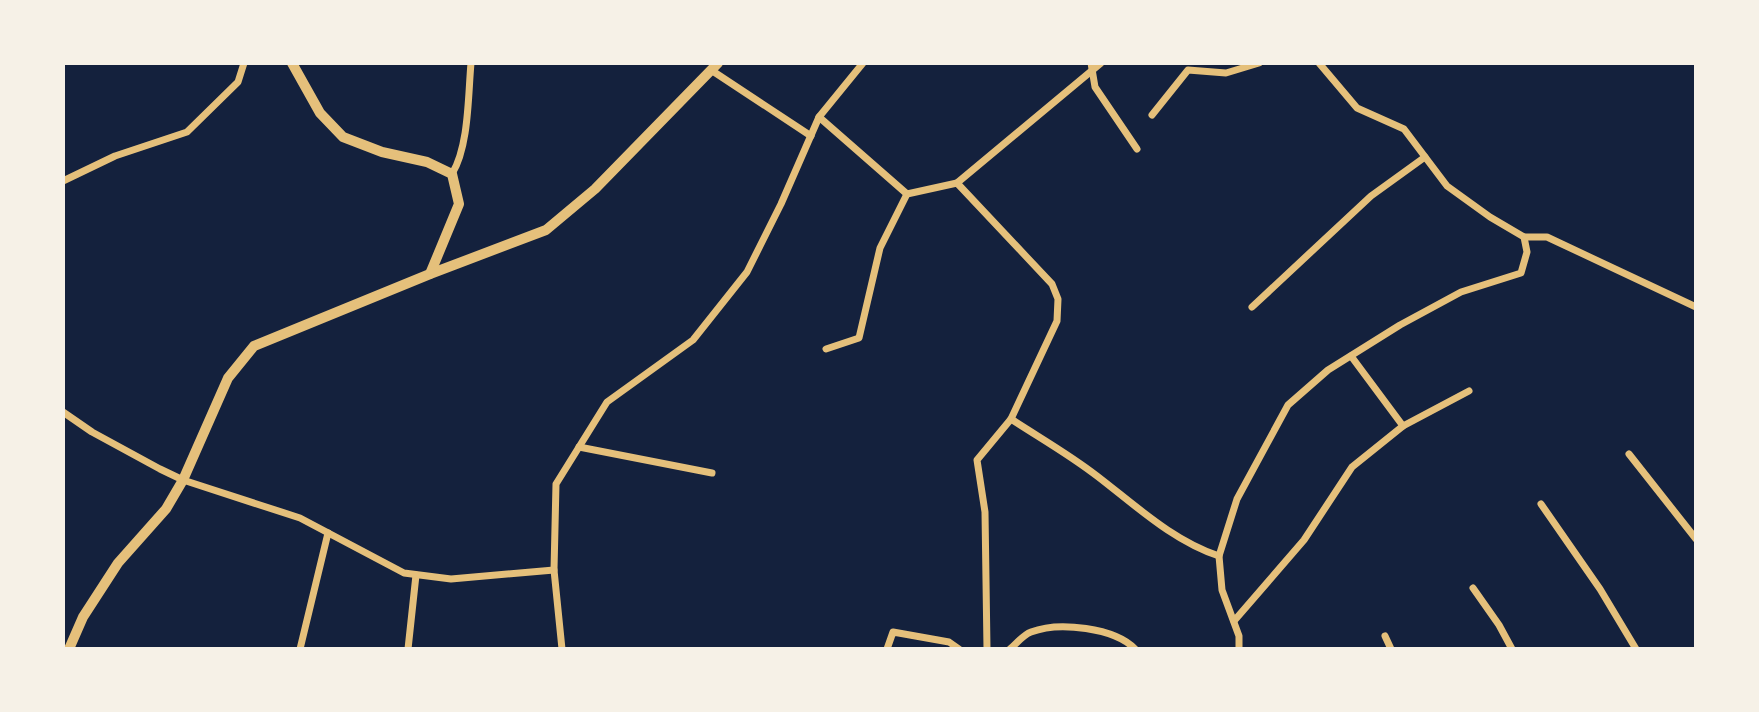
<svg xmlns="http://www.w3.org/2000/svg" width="1759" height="712" viewBox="0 0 1759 712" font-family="'Exo 2',sans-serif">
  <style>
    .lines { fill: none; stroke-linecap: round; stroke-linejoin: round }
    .minor { stroke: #e5c07b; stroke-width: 7 }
    .tertiary { stroke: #e5c07b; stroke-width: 10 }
  </style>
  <rect width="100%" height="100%" fill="#14213d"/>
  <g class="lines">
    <g class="minor">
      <polyline points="1091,63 1095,87 1137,149"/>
      <polyline points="711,70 811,136"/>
      <polyline points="1152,115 1188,70 1226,73 1259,63"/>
      <polyline points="819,117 907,194"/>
      <path d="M452 174C469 146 468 96 471 63"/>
      <polyline points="63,181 115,156 187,132 238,82 244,63"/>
      <polyline points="957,183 1052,284 1058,299 1057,321 1011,419 977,460 985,512 987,649"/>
      <polyline points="1524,237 1547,237 1696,307"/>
      <polyline points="1252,307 1371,196 1425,157"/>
      <polyline points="826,349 859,338 880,248 907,194 957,183 1101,63"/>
      <polyline points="1351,356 1403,426"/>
      <polyline points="63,412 92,432 160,469 183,480 300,518 404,573 451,579 554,570"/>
      <path d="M1011 419C1040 438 1070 455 1097 476 1135 505 1173 541 1219 556"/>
      <polyline points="579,447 712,473"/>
      <polyline points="1629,454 1696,539"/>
      <polyline points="1541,504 1600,589 1636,649"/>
      <polyline points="1473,588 1499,625 1512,649"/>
      <polyline points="1234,621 1304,540 1352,467 1403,426 1469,391"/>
      <polyline points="1385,636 1391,649"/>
      <polyline points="300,649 328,533"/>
      <polyline points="408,649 416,575"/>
      <polyline points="562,649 554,570 556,484 607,402 693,340 747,272 781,204 819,117 863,63"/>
      <polyline points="887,649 893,632 949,642 959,649"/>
      <path d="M1010 649C1016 644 1023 635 1031 632 1059 621 1115 628 1135 649"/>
      <polyline points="1239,649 1239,636 1222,590 1219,556 1237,499 1288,405 1328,370 1400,325 1461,292 1521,273 1527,252 1524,237 1490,217 1447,186 1404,129 1357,108 1319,63"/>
    </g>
    <g class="tertiary">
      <polyline points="292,63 320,113 343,137 382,152 427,162 452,174 459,204 430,274"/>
      <polyline points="69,649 83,617 118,563 166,509 183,480 228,378 254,346 430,274 546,230 595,189 718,63"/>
    </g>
  </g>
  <rect width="1759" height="712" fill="none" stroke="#f6f1e7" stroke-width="130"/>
</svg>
